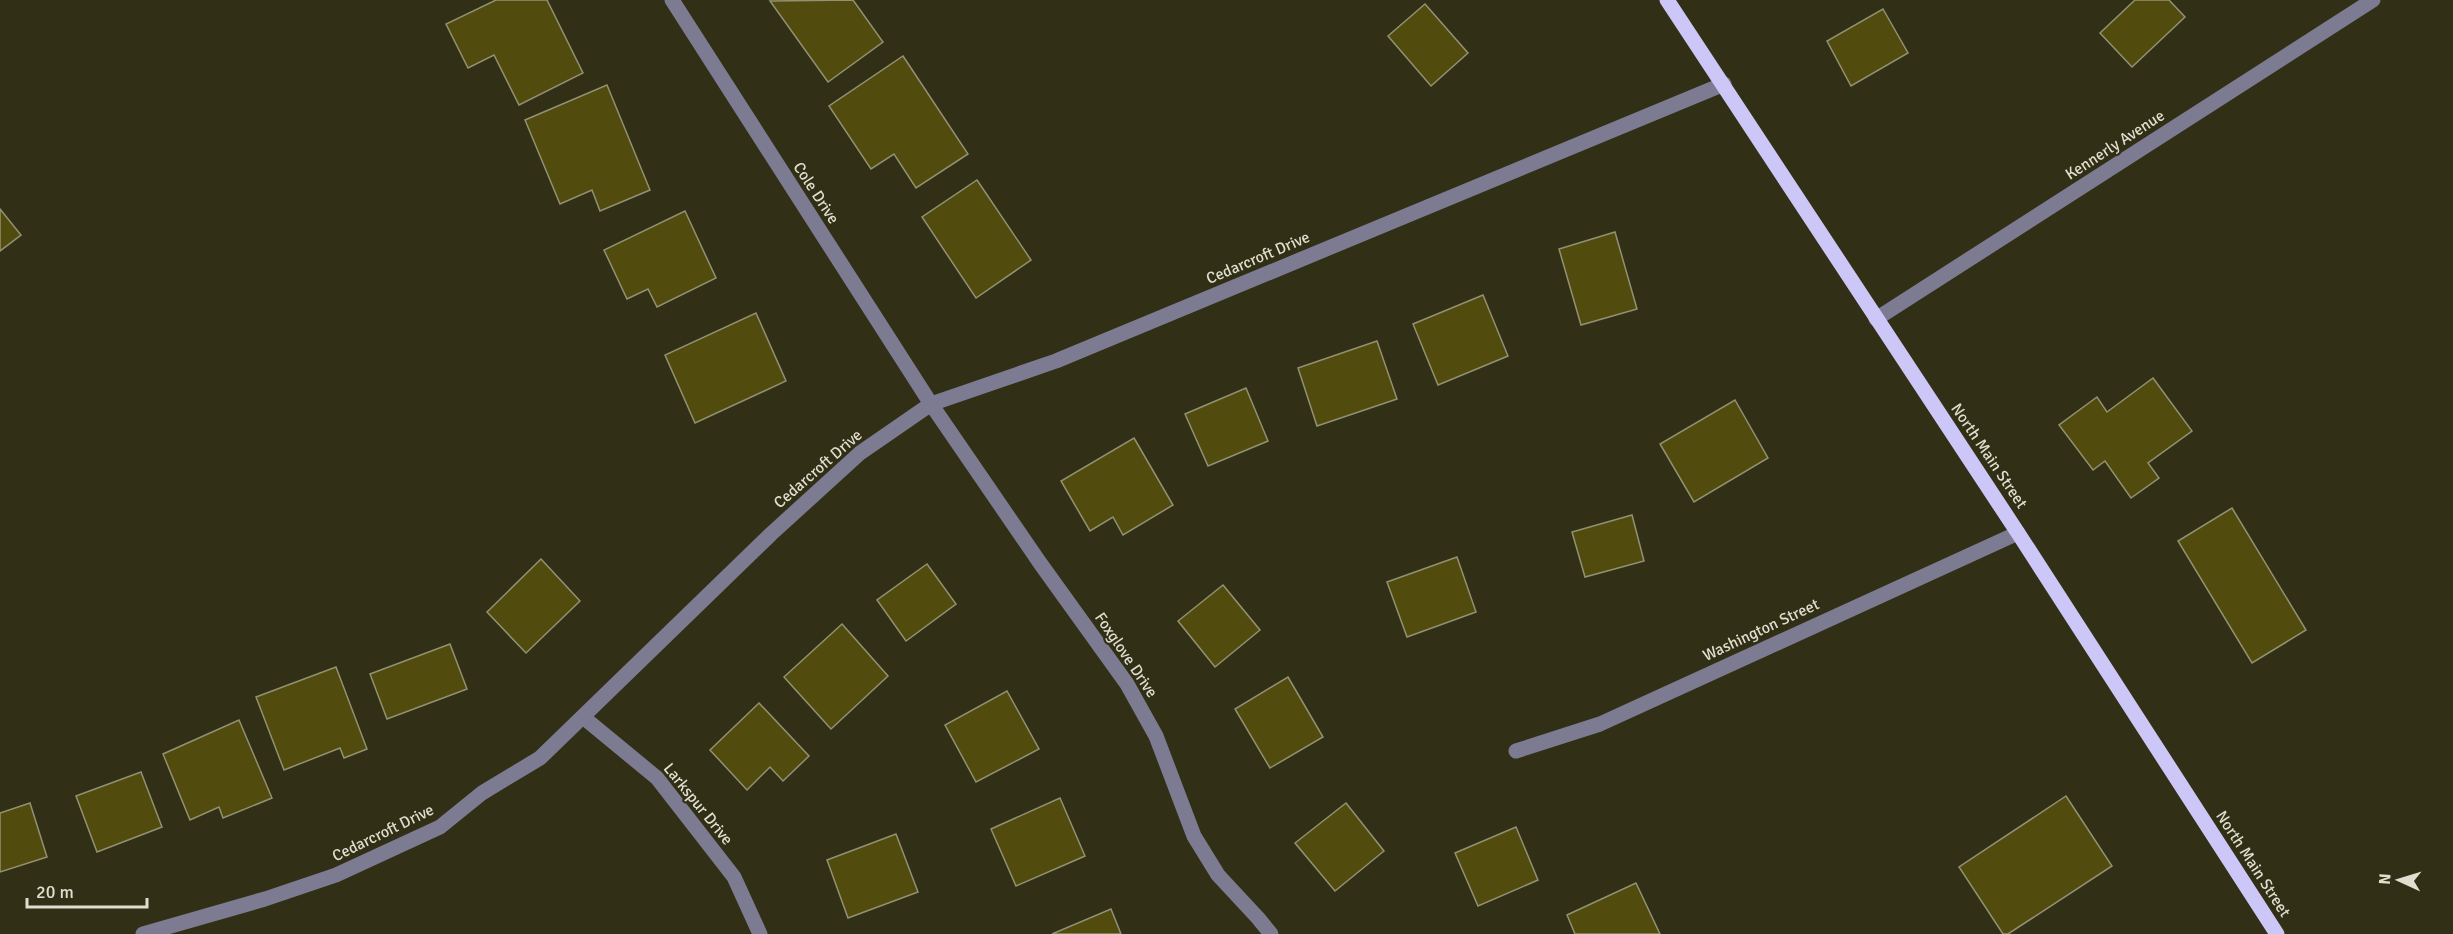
<svg xmlns="http://www.w3.org/2000/svg" width="2453" height="934" viewBox="0 0 2453 934" font-family="Signika,sans-serif">
  <style>
    .building { fill: #514c0e; stroke: #939174; stroke-width: 1.5 }
    .lines { fill: none; stroke-linecap: round; stroke-linejoin: round }
    .minor { stroke: #7d7b92; stroke-width: 15 }
    .major { stroke: #cdc7f8; stroke-width: 15 }
    .labels { text-anchor: middle; dominant-baseline: central; stroke-width: 4.5; stroke-linejoin: round; paint-order: stroke }
    .street-label { font-size: 16px; fill: #dfdecf; stroke: #312f15 }
  </style>
  <rect width="100%" height="100%" fill="#312f15"/>
  <g class="building">
    <polygon points="496,0 547,0 583,73 519,105 494,55 468,68 446,24"/>
    <polygon points="853,0 883,42 828,82 770,1"/>
    <polygon points="2135,0 2169,0 2185,17 2132,67 2100,33"/>
    <polygon points="1425,4 1468,53 1431,86 1388,36"/>
    <polygon points="1883,9 1908,53 1851,86 1827,41"/>
    <polygon points="903,56 968,154 916,188 894,154 871,169 829,106"/>
    <polygon points="607,85 650,190 600,211 592,190 560,204 525,120"/>
    <polygon points="977,180 1031,260 976,298 922,217"/>
    <polygon points="0,209 21,235 0,251"/>
    <polygon points="685,211 716,278 657,307 648,289 627,299 604,250"/>
    <polygon points="1615,232 1637,309 1581,325 1559,249"/>
    <polygon points="1483,295 1508,356 1438,385 1413,324"/>
    <polygon points="756,313 786,381 695,423 665,355"/>
    <polygon points="1377,341 1397,399 1317,426 1298,368"/>
    <polygon points="2153,378 2192,431 2148,463 2159,478 2131,498 2105,461 2093,470 2059,425 2097,397 2107,412"/>
    <polygon points="1246,388 1268,441 1208,466 1185,414"/>
    <polygon points="1735,400 1768,458 1694,502 1660,444"/>
    <polygon points="1134,438 1173,505 1123,535 1113,517 1090,531 1061,481"/>
    <polygon points="2232,508 2306,630 2252,663 2178,541"/>
    <polygon points="1632,515 1644,561 1585,577 1572,532"/>
    <polygon points="1457,557 1476,612 1407,637 1387,582"/>
    <polygon points="541,559 580,601 526,653 487,612"/>
    <polygon points="927,564 956,604 906,641 877,600"/>
    <polygon points="1223,585 1260,630 1215,667 1178,621"/>
    <polygon points="842,624 888,676 831,729 784,677"/>
    <polygon points="450,644 467,689 387,719 370,674"/>
    <polygon points="336,667 367,749 344,758 340,748 284,770 256,697"/>
    <polygon points="1288,677 1323,737 1270,768 1235,709"/>
    <polygon points="1007,691 1039,749 976,782 945,725"/>
    <polygon points="759,703 809,756 783,781 770,767 747,790 710,750"/>
    <polygon points="239,720 272,798 223,818 219,807 190,820 163,754"/>
    <polygon points="141,772 162,827 97,852 76,796"/>
    <polygon points="2066,796 2112,866 2008,934 2003,934 1959,867"/>
    <polygon points="1060,798 1085,856 1016,886 991,829"/>
    <polygon points="30,803 47,857 0,872 0,813"/>
    <polygon points="1346,803 1384,851 1335,891 1295,843"/>
    <polygon points="1516,827 1538,880 1478,906 1455,853"/>
    <polygon points="896,834 918,892 848,918 827,860"/>
    <polygon points="1636,883 1660,934 1575,934 1567,915"/>
    <polygon points="1111,909 1121,934 1052,934"/>
  </g>
  <g class="lines">
    <g class="minor">
      <polyline points="672,0 931,404 1040,563 1127,684 1156,736 1194,836 1218,875 1258,918 1271,934"/>
      <polyline points="1876,319 2373,0"/>
      <polyline points="583,717 657,778 734,877 760,934"/>
      <polyline points="1516,751 1600,724 2018,533"/>
      <polyline points="143,934 265,899 336,875 440,827 482,793 540,758 771,534 860,453 931,404 1056,361 1724,84"/>
    </g>
    <polyline class="major" points="1667,0 2018,533 2277,934"/>
  </g>
  <g class="labels">
    <g class="street-label">
      <text transform="translate(2115 145) rotate(-33)">Kennerly Avenue</text>
      <text transform="translate(816 193) rotate(57)">Cole Drive</text>
      <text transform="translate(1258 258) rotate(-23)">Cedarcroft Drive</text>
      <text transform="translate(1989 456) rotate(56)">North Main Street</text>
      <text transform="translate(818 469) rotate(-41)">Cedarcroft Drive</text>
      <text transform="translate(1761 630) rotate(-25)">Washington Street</text>
      <text transform="translate(1126 655) rotate(56)">Foxglove Drive</text>
      <text transform="translate(698 804) rotate(51)">Larkspur Drive</text>
      <text transform="translate(383 833) rotate(-26)">Cedarcroft Drive</text>
      <text transform="translate(2253 864) rotate(57)">North Main Street</text>
    </g>
  </g>
  <g transform="translate(2399 880) rotate(274)" stroke="#312f15" stroke-width="4.5" paint-order="stroke">
  <path d="M0-4.5L10 22L0 15L-10 22Z" fill="#dfdecf"/>
  <text y="-9" font-size="16" font-weight="bold" text-anchor="middle" fill="#dfdecf">N</text>
  </g>
  <path d="M27 898v9h120v-9" fill="none" stroke="#dfdecf" stroke-width="3"/>
  <text x="36" y="898" font-size="18" fill="#dfdecf" stroke="#312f15" stroke-width="4.5" paint-order="stroke">20 m</text>
</svg>
